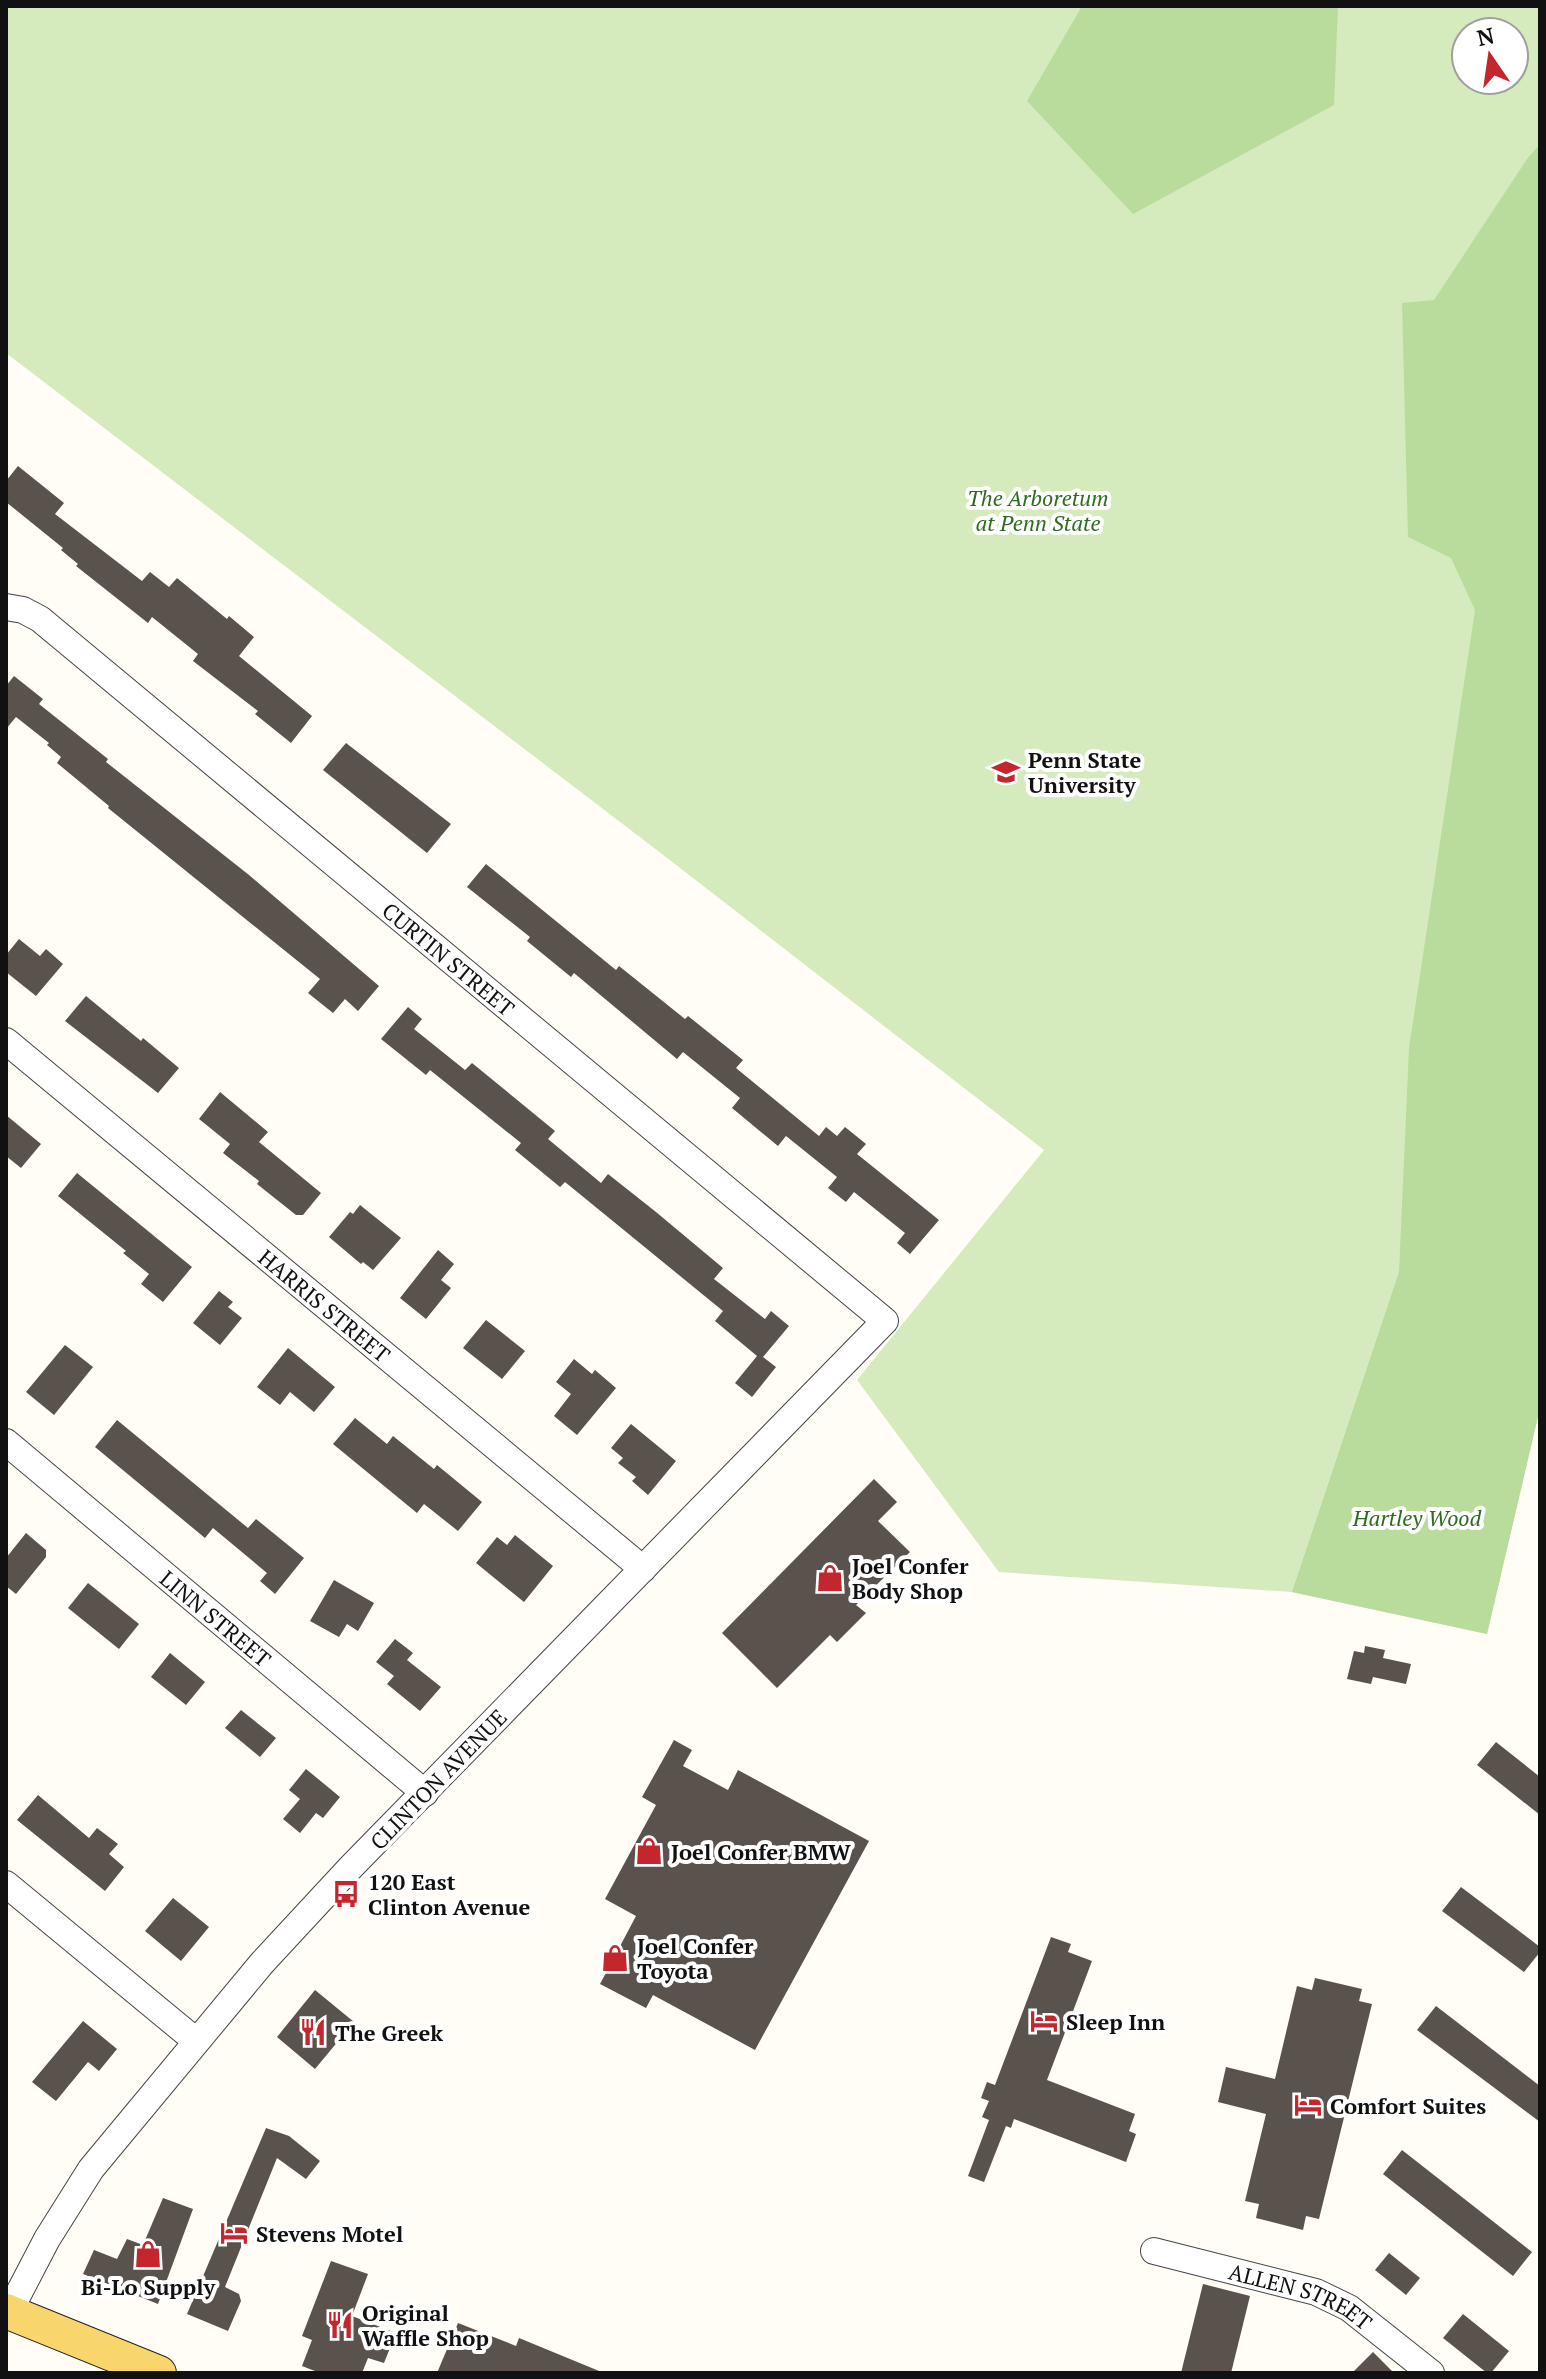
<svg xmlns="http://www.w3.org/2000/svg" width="1546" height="2379" viewBox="0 0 1546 2379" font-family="'PT Serif',serif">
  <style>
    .green { fill: #d5ebbd; fill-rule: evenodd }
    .forest { fill: #b9dc9c }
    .building { fill: #5a524d }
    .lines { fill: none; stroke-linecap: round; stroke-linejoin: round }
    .minor-casing { stroke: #444; stroke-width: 28 }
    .major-casing { stroke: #222; stroke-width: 36 }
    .minor { stroke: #fff; stroke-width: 26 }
    .major { stroke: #f9d66b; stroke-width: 34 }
    .labels { text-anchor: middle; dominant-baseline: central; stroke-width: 8; stroke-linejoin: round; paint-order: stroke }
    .park-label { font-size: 22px; font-style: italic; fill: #2f6b1f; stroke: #fff }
    .poi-label { font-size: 22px; font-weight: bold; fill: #111; stroke: #fff; text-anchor: start }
    .street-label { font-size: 22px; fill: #111; stroke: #fff }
  </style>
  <rect width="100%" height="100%" fill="#fffdf5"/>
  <path class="green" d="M6 6H1540V1408L1487 1634 1292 1592 999 1572 857 1380 1044 1150 662 854 6 353ZM1466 32H1514V80H1466Z"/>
  <g class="forest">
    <polygon points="1082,6 1338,6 1334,105 1133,214 1027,101"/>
    <polygon points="1540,144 1540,1408 1487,1634 1292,1592 1399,1272 1409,1048 1475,610 1451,558 1408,537 1402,303 1434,300 1527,159"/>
  </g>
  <g class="building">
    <polygon points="18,466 64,503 55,514 142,581 150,572 169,587 177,578 227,619 229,616 254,637 239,656 312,716 291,743 255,714 258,711 193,661 198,654 152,617 148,623 76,566 78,564 61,550 63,548 6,502 6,481"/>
    <polygon points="14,676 43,699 39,704 108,759 106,762 249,875 379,986 358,1011 345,999 333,1013 308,993 320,979 108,808 109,806 57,763 61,757 47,745 49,743 16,717 6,729 6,686"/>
    <polygon points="346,743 451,824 427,853 323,770"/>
    <polygon points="486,864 616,970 619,966 685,1019 688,1016 743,1060 736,1068 819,1136 826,1127 837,1136 845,1127 866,1144 857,1154 939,1220 910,1254 897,1243 905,1233 854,1192 846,1202 828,1188 837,1177 786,1136 778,1146 732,1108 740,1098 683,1052 677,1059 574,973 571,977 527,941 530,937 467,887"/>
    <polygon points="19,939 40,956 46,949 63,964 36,996 6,972 6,955"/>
    <polygon points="86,996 141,1041 143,1038 179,1068 158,1093 65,1021"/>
    <polygon points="408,1007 422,1019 414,1029 465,1070 472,1063 516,1099 555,1131 548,1139 601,1183 608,1174 656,1212 723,1268 714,1279 765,1319 771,1311 789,1326 763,1357 776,1367 752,1397 735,1383 757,1356 715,1321 723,1311 565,1182 560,1187 515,1150 521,1143 430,1070 426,1075 381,1039"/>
    <polygon points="220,1092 268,1132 259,1142 321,1193 303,1215 296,1215 257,1184 259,1181 223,1153 230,1144 199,1119"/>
    <polygon points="6,1115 41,1144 21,1168 6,1156"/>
    <polygon points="77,1173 192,1267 163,1302 141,1284 149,1274 123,1253 126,1251 58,1196"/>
    <polygon points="360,1205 401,1238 373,1270 363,1262 361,1264 329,1237 350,1212 353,1214"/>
    <polygon points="438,1250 454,1264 441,1280 451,1288 426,1319 400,1298"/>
    <polygon points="219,1291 233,1302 228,1307 242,1318 220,1345 193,1323"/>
    <polygon points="486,1320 525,1351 502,1379 463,1348"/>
    <polygon points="65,1345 93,1367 54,1415 26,1392"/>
    <polygon points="288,1348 335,1387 314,1412 290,1392 280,1405 257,1387"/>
    <polygon points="574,1359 592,1374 595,1370 616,1388 577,1435 554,1416 571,1394 556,1382"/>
    <polygon points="355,1418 387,1444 393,1436 434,1469 437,1465 482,1502 458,1531 424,1504 417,1513 333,1444"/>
    <polygon points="117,1420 248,1528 256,1519 304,1558 275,1594 260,1581 267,1573 213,1528 205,1538 95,1447"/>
    <polygon points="631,1424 676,1461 648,1495 632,1481 636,1477 618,1463 623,1458 611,1448"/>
    <polygon points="874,1479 897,1502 878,1521 910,1552 856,1605 866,1613 837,1642 830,1635 777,1688 722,1633"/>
    <polygon points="26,1533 46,1550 46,1557 16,1594 6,1586 6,1558"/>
    <polygon points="515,1535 553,1566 524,1602 476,1563 497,1537 507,1545"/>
    <polygon points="334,1580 374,1603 358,1631 347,1624 339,1637 310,1621"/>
    <polygon points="88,1583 139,1624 119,1649 68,1608"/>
    <polygon points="395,1639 413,1653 407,1660 441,1687 420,1711 387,1684 394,1676 376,1662"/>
    <polygon points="1365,1646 1385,1650 1383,1658 1411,1664 1406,1684 1373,1677 1371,1684 1347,1679 1354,1651 1364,1653"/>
    <polygon points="170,1653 205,1682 186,1705 151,1677"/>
    <polygon points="241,1710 276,1738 260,1757 225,1728"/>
    <polygon points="674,1740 692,1750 683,1766 728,1790 738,1770 869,1841 755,2050 653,1995 646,2008 600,1984 636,1916 605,1899 656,1805 642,1797"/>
    <polygon points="1496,1742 1540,1777 1540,1815 1477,1765"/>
    <polygon points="306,1769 340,1797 323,1818 316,1813 300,1833 283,1819 300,1799 289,1790"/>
    <polygon points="38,1795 89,1838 97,1828 118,1844 109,1854 124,1867 105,1891 17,1820"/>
    <polygon points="1461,1887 1540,1947 1540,1952 1524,1972 1442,1911"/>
    <polygon points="173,1898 209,1927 181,1961 145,1931"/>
    <polygon points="1051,1937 1071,1944 1068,1952 1092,1961 1047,2080 1135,2114 1129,2131 1136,2134 1126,2162 1014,2119 1011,2128 1006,2126 984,2182 968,2176 989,2120 982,2117 989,2101 981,2098 987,2082 995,2085"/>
    <polygon points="1315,1978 1362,1989 1359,2001 1372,2004 1319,2219 1306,2216 1303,2230 1256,2218 1259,2204 1245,2201 1266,2114 1218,2102 1226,2067 1275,2079 1297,1986 1312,1990"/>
    <polygon points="315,1990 354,2022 315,2069 277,2037"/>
    <polygon points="1436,2006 1540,2086 1540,2122 1417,2030"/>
    <polygon points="83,2021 117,2049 99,2071 88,2062 56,2101 32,2082"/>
    <polygon points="266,2128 289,2136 320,2161 306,2179 277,2158 225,2287 239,2294 241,2301 228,2331 187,2314"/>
    <polygon points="1402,2150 1532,2252 1513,2276 1383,2174"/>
    <polygon points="163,2198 193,2209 158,2304 83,2274 94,2250 117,2259 127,2239 143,2245"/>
    <polygon points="1389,2253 1420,2278 1406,2295 1375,2270"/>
    <polygon points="331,2261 368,2274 352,2316 396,2333 384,2363 368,2358 362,2373 320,2373 302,2366 312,2340 302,2336"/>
    <polygon points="1203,2284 1250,2296 1231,2373 1181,2373"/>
    <polygon points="1463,2314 1509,2351 1491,2373 1487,2373 1443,2338"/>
    <polygon points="458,2323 516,2346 519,2338 604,2373 437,2373"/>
    <polygon points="1373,2352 1394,2373 1352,2373"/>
  </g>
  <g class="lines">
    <g class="minor-casing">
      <g id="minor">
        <path id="s1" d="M6 607 23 610 40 619 885 1321 351 1867 262 1963 91 2169 47 2239 9 2312"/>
        <path id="s2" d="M6 1041 643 1569"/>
        <path id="s3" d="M6 1442 425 1793"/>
        <polyline points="6,1884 196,2041"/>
        <path id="s4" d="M1154 2251 1316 2292 1349 2308 1431 2373"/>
      </g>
    </g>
    <g class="major-casing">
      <polyline id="major" points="6,2311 159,2373"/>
    </g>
    <use href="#minor" class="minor"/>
    <use href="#major" class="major"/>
  </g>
  <defs>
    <g id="university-bare" transform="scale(2.16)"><path d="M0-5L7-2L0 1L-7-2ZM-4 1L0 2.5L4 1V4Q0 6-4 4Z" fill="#c4262e" stroke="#fff" stroke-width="2.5" paint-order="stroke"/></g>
    <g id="shop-bare" transform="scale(2.16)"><path d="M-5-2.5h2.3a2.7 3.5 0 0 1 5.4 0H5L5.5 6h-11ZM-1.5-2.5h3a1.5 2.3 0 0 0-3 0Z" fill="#c4262e" stroke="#fff" stroke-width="2.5" paint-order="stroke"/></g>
    <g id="bus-bare" transform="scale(2.16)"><path d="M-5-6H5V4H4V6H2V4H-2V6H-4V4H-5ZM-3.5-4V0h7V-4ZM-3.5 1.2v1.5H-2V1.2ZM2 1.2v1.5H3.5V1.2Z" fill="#c4262e" stroke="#fff" stroke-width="2.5" paint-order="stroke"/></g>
    <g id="hotel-bare" transform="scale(2.16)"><path d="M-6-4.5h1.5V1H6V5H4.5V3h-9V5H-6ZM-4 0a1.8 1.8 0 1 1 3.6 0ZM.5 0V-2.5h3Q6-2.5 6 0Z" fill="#c4262e" stroke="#fff" stroke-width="2.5" paint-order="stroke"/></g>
    <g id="restaurant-bare" transform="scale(2.16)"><path d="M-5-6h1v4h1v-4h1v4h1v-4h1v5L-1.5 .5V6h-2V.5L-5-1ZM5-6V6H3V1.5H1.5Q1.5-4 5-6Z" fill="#c4262e" stroke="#fff" stroke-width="2.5" paint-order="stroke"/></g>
  </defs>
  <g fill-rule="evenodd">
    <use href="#university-bare" x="1006" y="772"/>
    <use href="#shop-bare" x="830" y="1578"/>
    <use href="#shop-bare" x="649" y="1851"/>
    <use href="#bus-bare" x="346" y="1894"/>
    <use href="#shop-bare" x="615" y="1958"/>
    <use href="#hotel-bare" x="1044" y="2021"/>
    <use href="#restaurant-bare" x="313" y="2032"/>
    <use href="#hotel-bare" x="1308" y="2105"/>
    <use href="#hotel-bare" x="234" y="2233"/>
    <use href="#shop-bare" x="148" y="2254"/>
    <use href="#restaurant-bare" x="340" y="2325"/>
  </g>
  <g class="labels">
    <g class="park-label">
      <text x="1038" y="497">The Arboretum<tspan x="1038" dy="25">at Penn State</tspan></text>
      <text x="1417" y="1517">Hartley Wood</text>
    </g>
    <g class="poi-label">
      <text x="1028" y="759">Penn State<tspan x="1028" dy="25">University</tspan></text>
      <text x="852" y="1565">Joel Confer<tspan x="852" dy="25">Body Shop</tspan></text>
      <text x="671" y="1851">Joel Confer BMW</text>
      <text x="368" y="1881">120 East<tspan x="368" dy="25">Clinton Avenue</tspan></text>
      <text x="637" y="1945">Joel Confer<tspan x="637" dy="25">Toyota</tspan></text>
      <text x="1066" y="2021">Sleep Inn</text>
      <text x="335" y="2032">The Greek</text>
      <text x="1330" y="2105">Comfort Suites</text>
      <text x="256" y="2233">Stevens Motel</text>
      <text x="148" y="2286" text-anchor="middle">Bi-Lo Supply</text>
      <text x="362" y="2312">Original<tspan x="362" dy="25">Waffle Shop</tspan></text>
    </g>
    <g class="street-label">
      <text stroke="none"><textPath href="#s1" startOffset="568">CURTIN STREET</textPath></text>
      <text stroke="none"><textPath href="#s2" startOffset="414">HARRIS STREET</textPath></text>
      <text stroke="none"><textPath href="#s3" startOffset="274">LINN STREET</textPath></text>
      <text transform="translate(438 1779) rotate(-46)">CLINTON AVENUE</text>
      <text stroke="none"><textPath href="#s4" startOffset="154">ALLEN STREET</textPath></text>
    </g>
  </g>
  <rect width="1546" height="2379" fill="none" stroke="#111111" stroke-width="16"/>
  <g transform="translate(1490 56) rotate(347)"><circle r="38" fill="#ffffff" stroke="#a0a0a0" stroke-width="2"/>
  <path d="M0-6L14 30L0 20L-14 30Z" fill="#c4262e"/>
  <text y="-12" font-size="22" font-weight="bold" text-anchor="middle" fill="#111111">N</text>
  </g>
</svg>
